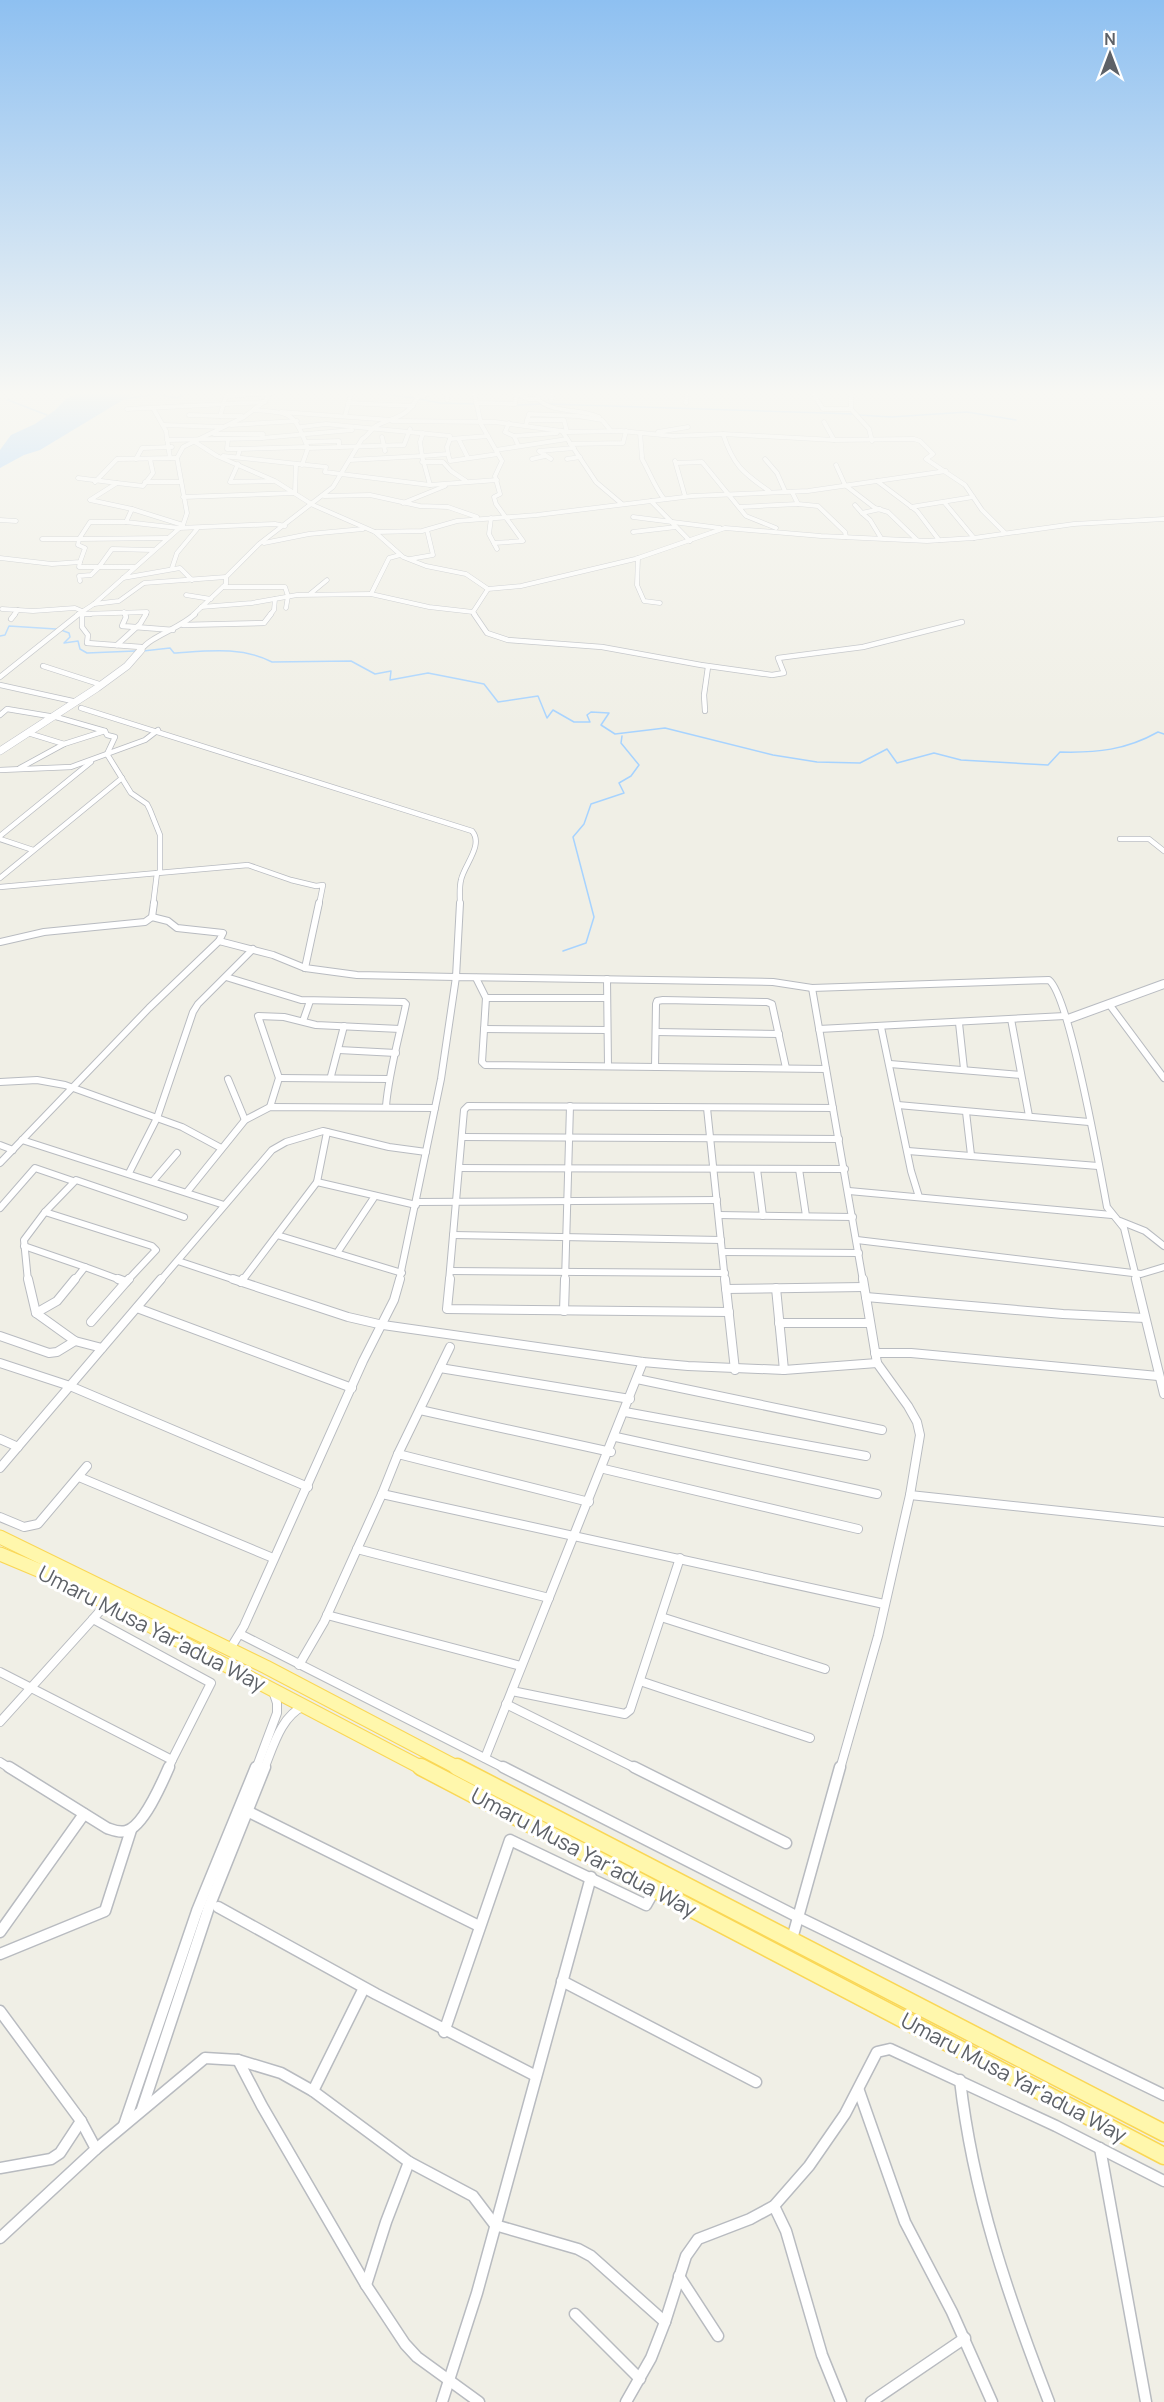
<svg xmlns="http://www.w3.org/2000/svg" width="1164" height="2402" viewBox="0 0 1164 2402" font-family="Manrope,sans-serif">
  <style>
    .water { fill: #a7d3ff }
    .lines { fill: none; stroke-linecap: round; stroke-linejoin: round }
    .stream { stroke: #a7d3ff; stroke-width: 1.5 }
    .street-far4-casing { stroke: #b8bbc0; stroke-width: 5 }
    .street-far3-casing { stroke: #b8bbc0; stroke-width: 6 }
    .street-far2-casing { stroke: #b8bbc0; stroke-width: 8 }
    .street-far1-casing { stroke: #b8bbc0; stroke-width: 10 }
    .street-casing { stroke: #b8bbc0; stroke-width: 13 }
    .secondary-far1-casing { stroke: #b9bcc2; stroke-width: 8 }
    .secondary-casing { stroke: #b9bcc2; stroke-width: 10 }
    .primary-far1-casing { stroke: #fad755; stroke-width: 15 }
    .primary-casing { stroke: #fad755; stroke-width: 19 }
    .street-far4 { stroke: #fff; stroke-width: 4 }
    .street-far3 { stroke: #fff; stroke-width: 4.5 }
    .street-far2 { stroke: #fff; stroke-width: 6 }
    .street-far1 { stroke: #fff; stroke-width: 8 }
    .street { stroke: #fff; stroke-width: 10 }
    .secondary-far1 { stroke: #fff; stroke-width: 7 }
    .secondary { stroke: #fff; stroke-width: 8 }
    .primary-far1 { stroke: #fff7ac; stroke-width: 13 }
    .primary { stroke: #fff7ac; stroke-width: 16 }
    .labels { text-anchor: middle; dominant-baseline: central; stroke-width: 6; stroke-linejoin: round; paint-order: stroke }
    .near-street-label { font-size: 21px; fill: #5d6167; stroke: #fff }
  </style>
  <rect width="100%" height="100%" fill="#f0efe6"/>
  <polygon class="water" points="80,392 111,392 107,396 114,392 122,392 117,395 125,392 136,392 40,450 24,455 0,468 0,450 11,435 35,424 54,411 66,399"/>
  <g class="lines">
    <g class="stream">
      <polyline points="278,392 294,392"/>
      <polyline points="340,392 369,392 414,398"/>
      <polyline points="125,399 156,394 177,398 184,394 182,392"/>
      <polyline points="419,399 440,403 474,404"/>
      <polyline points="8,400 47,415"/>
      <polyline points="548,404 855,414"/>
      <polyline points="518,405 543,404"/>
      <polyline points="859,415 891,417 967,412 1016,420"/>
      <polyline points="61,630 69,633 70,637 64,643 78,641 80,649 87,653 135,651"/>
      <polyline points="0,636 5,635 9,626 56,629"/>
      <path d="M143 651 170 648 174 653C207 651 241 646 272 662L351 661 375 674 391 671 390 680 428 673 484 684 498 702 538 696 547 718 553 710 574 722H590L587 715 591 712 609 713 601 725 615 734 665 728 773 755 817 762 860 763 887 749 897 763 934 753 961 760 1048 765 1060 752C1097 753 1126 750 1158 732L1164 734"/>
      <polyline points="563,951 586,943 594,917 573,837 584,824 591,804 624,793 619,783 631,776 639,765 621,743 622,736"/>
    </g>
    <g class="street-far4-casing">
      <g id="street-far4">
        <polyline points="474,392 481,424 502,461 495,476 500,494 494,497 496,504 523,541 494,543"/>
        <polyline points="474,392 501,393"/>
        <path d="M540 392 537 398C551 414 580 408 599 417"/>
        <polyline points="812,392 823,409 851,409 869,429 872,441"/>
        <polyline points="851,392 851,409"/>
        <polyline points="517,393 540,392"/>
        <polyline points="517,394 528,399 537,399"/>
        <polyline points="447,400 448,392"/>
        <polyline points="551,400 553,392"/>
        <polyline points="348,403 413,406"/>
        <polyline points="476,403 515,404 517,392"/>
        <polyline points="686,403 687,392"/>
        <polyline points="153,408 166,431 170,458"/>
        <polyline points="127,409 265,402"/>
        <path d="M254 410C293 413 293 412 308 448L302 465"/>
        <polyline points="281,412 392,420"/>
        <polyline points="189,415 220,416"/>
        <polyline points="242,416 220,416 226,396 270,393"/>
        <polyline points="345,416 351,394"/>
        <polyline points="527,420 564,420 567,432"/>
        <polyline points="392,421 495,422 569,432 621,431 673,436 723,434 834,440 914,439 920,441 933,454 926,459 965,485 982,510 1005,533"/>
        <polyline points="824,422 834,440"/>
        <polyline points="509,423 505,432 514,436"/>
        <polyline points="164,425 222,427"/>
        <polyline points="231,425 297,421"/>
        <polyline points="526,425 529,414 578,416 602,420 611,431"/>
        <polyline points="301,427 326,424 450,436 450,439 488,436"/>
        <polyline points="562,431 596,482 622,504"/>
        <polyline points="658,432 688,427"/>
        <polyline points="423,433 420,442 422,456 448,454 447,447 450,439"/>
        <polyline points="640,433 642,457"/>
        <polyline points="214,434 263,434 262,438"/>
        <path d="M723 434C733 465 743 473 769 491"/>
        <polyline points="382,437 385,451"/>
        <polyline points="228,439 227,449 240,449"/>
        <polyline points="167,440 262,438 352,430"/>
        <polyline points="459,440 468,458"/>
        <polyline points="195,442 217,456 275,481 313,505 375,532 403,557 426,566 466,574 488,589"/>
        <polyline points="307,442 339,441 339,447"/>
        <polyline points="570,444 623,443 626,431"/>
        <polyline points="518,445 514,436 557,433"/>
        <polyline points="308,448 404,445 410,429"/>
        <polyline points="496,450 567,439"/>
        <polyline points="448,454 450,461 498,454"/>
        <polyline points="223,456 326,467 325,472 430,485 497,480"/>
        <polyline points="238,456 240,449 307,447"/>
        <polyline points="118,459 177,458"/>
        <polyline points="136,459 142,448 172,447"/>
        <polyline points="532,459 545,456"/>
        <polyline points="551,459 539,451 574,448"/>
        <polyline points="567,459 580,457"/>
        <path d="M642 459C650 473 654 486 664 499"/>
        <polyline points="765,459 777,473 785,491"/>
        <polyline points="350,460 422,456 430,485"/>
        <polyline points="675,461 685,496"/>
        <polyline points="422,462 443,462 451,471 466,481"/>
        <polyline points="676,463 702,462 746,516 776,528"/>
        <polyline points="238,464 230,482 273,481"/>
        <polyline points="836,465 845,485 875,508 888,512 917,540"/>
        <polyline points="78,478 117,483 90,500 132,509 126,522 179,528"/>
        <polyline points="877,481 917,511 939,540"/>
        <polyline points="95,482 117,459"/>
        <polyline points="145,482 181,482"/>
        <polyline points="117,483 143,486 153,473 150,459"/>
        <polyline points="792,492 798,504 818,506 845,532 846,537"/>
        <polyline points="324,496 370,495 420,506 448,507 477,517"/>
        <polyline points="183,497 295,493 296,464"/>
        <polyline points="651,501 690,541"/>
        <polyline points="944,502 974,538"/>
        <polyline points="403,503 445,486"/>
        <polyline points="855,505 862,513"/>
        <polyline points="740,507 798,504"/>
        <polyline points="911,507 973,497"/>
        <polyline points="132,509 183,525"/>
        <polyline points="880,509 862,513 870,520 881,538"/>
        <polyline points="633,517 720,528"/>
        <polyline points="491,518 489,534 497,549"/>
        <polyline points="0,520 16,521"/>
        <polyline points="126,522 90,522 79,539 167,538"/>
        <polyline points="179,528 275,524 285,526"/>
        <polyline points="375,532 422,531 457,521 537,515 692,496 808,491 946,471"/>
        <polyline points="633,532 676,527"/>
        <polyline points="264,543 309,534 363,529"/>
        <polyline points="0,558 52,564 80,562 85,548 78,545 79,539 42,539"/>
        <polyline points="638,558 637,585 644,601 660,603"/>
        <polyline points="410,559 433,555 427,530"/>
        <polyline points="80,562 79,567 99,567 91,575 79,576 80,581"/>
        <polyline points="134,567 99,567 112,549 153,550"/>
        <polyline points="172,568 177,553 197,529"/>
        <polyline points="123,578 180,568 192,580"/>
        <polyline points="223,587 285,587 288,596 286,608"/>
        <polyline points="310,594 327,580"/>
        <polyline points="371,594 389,558 400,555"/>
        <polyline points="186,595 211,599"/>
        <polyline points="94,604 119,601 144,583 226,577"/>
        <polyline points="201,607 252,603 297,595 371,594 429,607 473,612 488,589 521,586 635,559 725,528 821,536 927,541 974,538 1074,524 1164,519"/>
        <polyline points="2,609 33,611 75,608 82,611 82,615"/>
        <polyline points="124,612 125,615"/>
        <polyline points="473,612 475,615"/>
        <polyline points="82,614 147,612 145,615"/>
        <polyline points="14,615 18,610"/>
        <polyline points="77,615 94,604 183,525 187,513 177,458 183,447 244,417 265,401 271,392"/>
        <path d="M193 615 226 584V577L259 544 333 487 362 439C368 436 370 430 376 426 394 416 405 420 418 397L434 392"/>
        <polyline points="270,615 274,610 275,599"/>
      </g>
    </g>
    <g class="street-far3-casing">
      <g id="street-far3">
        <polyline points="82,614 82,627 88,635 87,643 141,647"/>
        <polyline points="82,614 90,614"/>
        <polyline points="125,614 126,617 122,626 173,630"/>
        <polyline points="474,614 487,633 508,640 602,647 701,665 772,675 784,673 778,658 863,647 962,622"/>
        <polyline points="11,619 15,614"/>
        <polyline points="183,625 264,623 271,614"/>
        <polyline points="117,645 140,624 146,614"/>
        <path d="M141 650C151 636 179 629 195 614"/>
        <polyline points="43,666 102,685"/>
        <polyline points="0,677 79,614"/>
        <polyline points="0,685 77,702"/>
        <path d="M81 708 472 831C484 845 464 865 461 880 459 888 460 897 460 905"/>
        <polyline points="705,711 704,695 708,667"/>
        <polyline points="0,715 7,709 55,717"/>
        <polyline points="56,717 105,731 107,735 115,737 107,754 131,793 147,804 150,810 160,835 160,872"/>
        <polyline points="28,733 64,744"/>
        <polyline points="20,768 64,744 105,731"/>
        <polyline points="0,770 71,767 145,740 158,730"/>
        <polyline points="0,836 91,762"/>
        <polyline points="0,839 33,850"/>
        <polyline points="1120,839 1149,839 1164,851"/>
        <polyline points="0,878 122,778"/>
        <polyline points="0,887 248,865 291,880 316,886 323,885 319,905"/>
        <polyline points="153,905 157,873"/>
      </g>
    </g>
    <g class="street-far2-casing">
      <g id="street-far2">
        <polyline points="319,903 305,968 357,975 456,977 460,903"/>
        <polyline points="219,941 273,955 305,968"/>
        <polyline points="0,942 44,932 145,922 152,917 154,903"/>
        <path d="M226 977 301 1000 404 1002 406 1004C399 1038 389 1071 386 1106"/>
        <polyline points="476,978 486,998"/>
        <polyline points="607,979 608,1066"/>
        <polyline points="812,988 863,1281"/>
        <polyline points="607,998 486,998 482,1062 485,1065 826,1069"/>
        <polyline points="1109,1004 1164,1078"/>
        <polyline points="1011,1019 1029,1116"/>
        <polyline points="303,1021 310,1001"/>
        <polyline points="959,1023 964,1069"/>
        <polyline points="881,1027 911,1171 919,1197"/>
        <polyline points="484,1029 607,1030"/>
        <polyline points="819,1029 1065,1016"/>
        <polyline points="656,1032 779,1034"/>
        <polyline points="339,1050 396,1053"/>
        <polyline points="890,1064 1021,1075"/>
        <polyline points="655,1067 656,1004 657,1001 663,1000 767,1002 772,1004 786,1068"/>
        <polyline points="331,1076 344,1026"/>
        <polyline points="279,1078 388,1079"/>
        <polyline points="228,1079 245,1120"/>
        <polyline points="0,1082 37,1080 65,1085 182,1127 221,1148"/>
        <polyline points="898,1105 1089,1122"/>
        <polyline points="270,1107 279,1078 258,1016 284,1017 316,1025 400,1029"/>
        <polyline points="707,1108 725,1281"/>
        <polyline points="966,1112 971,1155"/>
        <polyline points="462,1137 839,1139"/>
        <polyline points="22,1140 224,1205"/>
        <polyline points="0,1145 13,1150"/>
        <polyline points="908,1151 1098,1166"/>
        <polyline points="0,1163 149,1008 219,941 223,933 177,928 168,921 152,917"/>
        <polyline points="459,1168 845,1169"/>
        <polyline points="757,1169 763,1216"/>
        <polyline points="799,1169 806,1216"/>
        <polyline points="129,1173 157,1118 193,1012 198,1004 253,949"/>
        <polyline points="153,1181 177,1153"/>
        <polyline points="317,1182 416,1205"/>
        <polyline points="849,1191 1112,1215"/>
        <polyline points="187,1192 245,1120 270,1107 435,1108"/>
        <polyline points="416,1202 717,1200"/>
        <polyline points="0,1208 35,1168 73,1181"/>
        <polyline points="45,1212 152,1246 156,1250 127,1281"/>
        <polyline points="719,1215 853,1217"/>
        <polyline points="1120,1221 1145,1231 1164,1246"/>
        <polyline points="277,1235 402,1273"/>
        <polyline points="453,1235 721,1240"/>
        <polyline points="857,1240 1141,1274 1164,1267"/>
        <polyline points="24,1246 85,1267"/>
        <polyline points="722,1252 859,1253"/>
        <polyline points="337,1253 375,1196"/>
        <polyline points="178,1261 238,1281"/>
        <polyline points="450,1271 725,1273"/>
        <polyline points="28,1281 24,1240 45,1212 76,1180 184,1217"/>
        <polyline points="74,1281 85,1267 123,1281"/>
        <polyline points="160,1281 272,1150 286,1142 323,1131 389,1147 426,1152"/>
        <polyline points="242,1281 317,1182 327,1132"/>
        <path d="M399 1281 441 1079 456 977 773 982 812 988 1049 980C1070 997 1100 1170 1107 1207L1124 1228 1137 1281"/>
        <polyline points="449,1281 464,1110 468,1106 833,1108"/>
        <polyline points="565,1281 570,1106"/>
      </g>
    </g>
    <g class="street-far1-casing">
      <g id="street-far1">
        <polyline points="28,1279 36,1313 75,1341 102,1348"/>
        <polyline points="118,1279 126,1282 129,1279"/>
        <polyline points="233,1279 348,1317 383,1325 643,1362 688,1366 784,1370 877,1363"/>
        <polyline points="450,1279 447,1309 729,1312"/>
        <polyline points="725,1279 735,1370"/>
        <polyline points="1136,1279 1164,1394"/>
        <polyline points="241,1282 243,1279"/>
        <polyline points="776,1288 784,1370"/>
        <polyline points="726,1289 864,1287"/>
        <polyline points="866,1297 1063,1314 1145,1318"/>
        <polyline points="137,1308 352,1388"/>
        <polyline points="564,1311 565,1279"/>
        <polyline points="36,1313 57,1301 75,1279"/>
        <polyline points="91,1322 126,1282"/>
        <polyline points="779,1323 870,1323"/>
        <polyline points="0,1336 49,1353 57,1352 75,1341"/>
        <polyline points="875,1353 911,1353 1158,1376"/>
        <polyline points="0,1363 70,1386 308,1487"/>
        <polyline points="440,1368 630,1399"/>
        <polyline points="637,1379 882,1430"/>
        <polyline points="420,1410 611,1452"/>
        <polyline points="625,1412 866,1456"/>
        <polyline points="616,1437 877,1494"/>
        <polyline points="0,1439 18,1447"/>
        <polyline points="398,1454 450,1347"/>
        <polyline points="0,1468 161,1279"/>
        <polyline points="604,1469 858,1529"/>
        <polyline points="79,1477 273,1558"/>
        <polyline points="382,1494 398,1454 589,1502"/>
        <polyline points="910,1495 1164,1522"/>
        <polyline points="0,1517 24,1527 38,1524 87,1466"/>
        <polyline points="357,1549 549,1598"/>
        <polyline points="327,1615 521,1666"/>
        <polyline points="661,1617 825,1669"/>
        <polyline points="240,1634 506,1769"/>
        <polyline points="230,1649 244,1626 363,1361 394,1300 400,1279"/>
        <polyline points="299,1665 324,1622 382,1494 884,1604"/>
        <polyline points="0,1672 172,1760 211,1683 93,1619 107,1603"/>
        <polyline points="640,1681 810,1738"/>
        <polyline points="512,1691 625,1714 630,1710 680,1558"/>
        <polyline points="506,1704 637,1769"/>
        <polyline points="0,1722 93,1619"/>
        <polyline points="485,1758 643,1362"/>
        <polyline points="0,1762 11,1769"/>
        <polyline points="168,1769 172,1760"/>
        <polyline points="256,1769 277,1713 277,1703 274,1694"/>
        <path d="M264 1769C273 1747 281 1716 304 1706"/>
        <polyline points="840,1769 878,1636 910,1495 920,1435 917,1422 908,1406 877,1363 863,1279"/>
      </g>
    </g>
    <g class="street-casing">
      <g id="street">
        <path d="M9 1767 107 1828C113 1830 119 1833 126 1831 143 1827 162 1783 169 1767"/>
        <polyline points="503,1767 800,1918 1164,2095"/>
        <polyline points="634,1767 786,1843"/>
        <polyline points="247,1811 479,1926"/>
        <polyline points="218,1907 376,1994 536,2076"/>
        <polyline points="0,1932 84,1814"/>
        <polyline points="792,1939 840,1767"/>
        <polyline points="0,1954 105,1911 131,1830"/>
        <polyline points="562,1981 756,2082"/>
        <polyline points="0,2011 81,2121 96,2149"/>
        <polyline points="444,2032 510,1840 646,1905 655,1889"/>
        <polyline points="238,2060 262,2106 366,2285 405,2344 417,2357 479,2402"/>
        <path d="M960 2080C973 2194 1008 2296 1049 2402"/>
        <polyline points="313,2091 363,1990"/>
        <polyline points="859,2091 905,2222 952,2312 992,2402"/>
        <polyline points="142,2109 209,1907 265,1767"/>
        <polyline points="124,2125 197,1911 256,1767"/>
        <polyline points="1100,2148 1146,2402"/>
        <polyline points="0,2168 51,2159 60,2153 81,2121"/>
        <polyline points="774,2206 786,2231 822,2355 841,2402"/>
        <polyline points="0,2238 96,2149 205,2058 238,2060 281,2073 313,2091 409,2162 473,2196 495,2225 578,2249 591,2256 665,2322 651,2358 626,2402"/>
        <polyline points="679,2276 718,2336"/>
        <polyline points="366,2285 386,2222 409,2162"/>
        <polyline points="575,2314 640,2379"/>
        <polyline points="665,2322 686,2256 698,2239 750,2219 774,2206 809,2166 845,2114 877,2052 890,2049 1056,2126 1164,2181"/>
        <polyline points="442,2402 477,2293 591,1877"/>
        <polyline points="871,2402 965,2338"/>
      </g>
    </g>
    <g class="secondary-far1-casing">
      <polyline id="secondary-far1" points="0,751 97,688 127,666 141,650"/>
    </g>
    <g class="secondary-casing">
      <polyline id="secondary" points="1068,1019 1164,984"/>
    </g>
    <g class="primary-far1-casing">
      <g id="primary-far1">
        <polyline points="0,1537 266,1667 460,1769"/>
        <polyline points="0,1554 55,1577 107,1603 424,1769"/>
      </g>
    </g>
    <g class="primary-casing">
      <g id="primary">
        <polyline points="421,1767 1164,2156"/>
        <polyline points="457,1767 1164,2133"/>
      </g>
    </g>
    <use href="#street-far4" class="street-far4"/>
    <use href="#street-far3" class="street-far3"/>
    <use href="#street-far2" class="street-far2"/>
    <use href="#street-far1" class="street-far1"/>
    <use href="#street" class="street"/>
    <use href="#secondary-far1" class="secondary-far1"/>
    <use href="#secondary" class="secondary"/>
    <use href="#primary-far1" class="primary-far1"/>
    <use href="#primary" class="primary"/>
  </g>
  <linearGradient id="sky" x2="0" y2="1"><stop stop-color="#8ec0f1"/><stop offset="0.54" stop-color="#f8f8f4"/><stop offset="1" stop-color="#f8f8f4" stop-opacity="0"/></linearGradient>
  <rect width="1164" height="728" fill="url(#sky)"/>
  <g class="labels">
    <g class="near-street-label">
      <text transform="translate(152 1628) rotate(27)">Umaru Musa Yar'adua Way</text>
      <text transform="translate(584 1852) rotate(28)">Umaru Musa Yar'adua Way</text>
      <text transform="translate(1014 2077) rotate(28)">Umaru Musa Yar'adua Way</text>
    </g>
  </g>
  <g transform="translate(1110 54)" stroke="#ffffff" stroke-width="4.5" paint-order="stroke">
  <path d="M0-4.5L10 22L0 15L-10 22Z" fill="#5d6167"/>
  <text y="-9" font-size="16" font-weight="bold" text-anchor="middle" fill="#5d6167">N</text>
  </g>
</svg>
